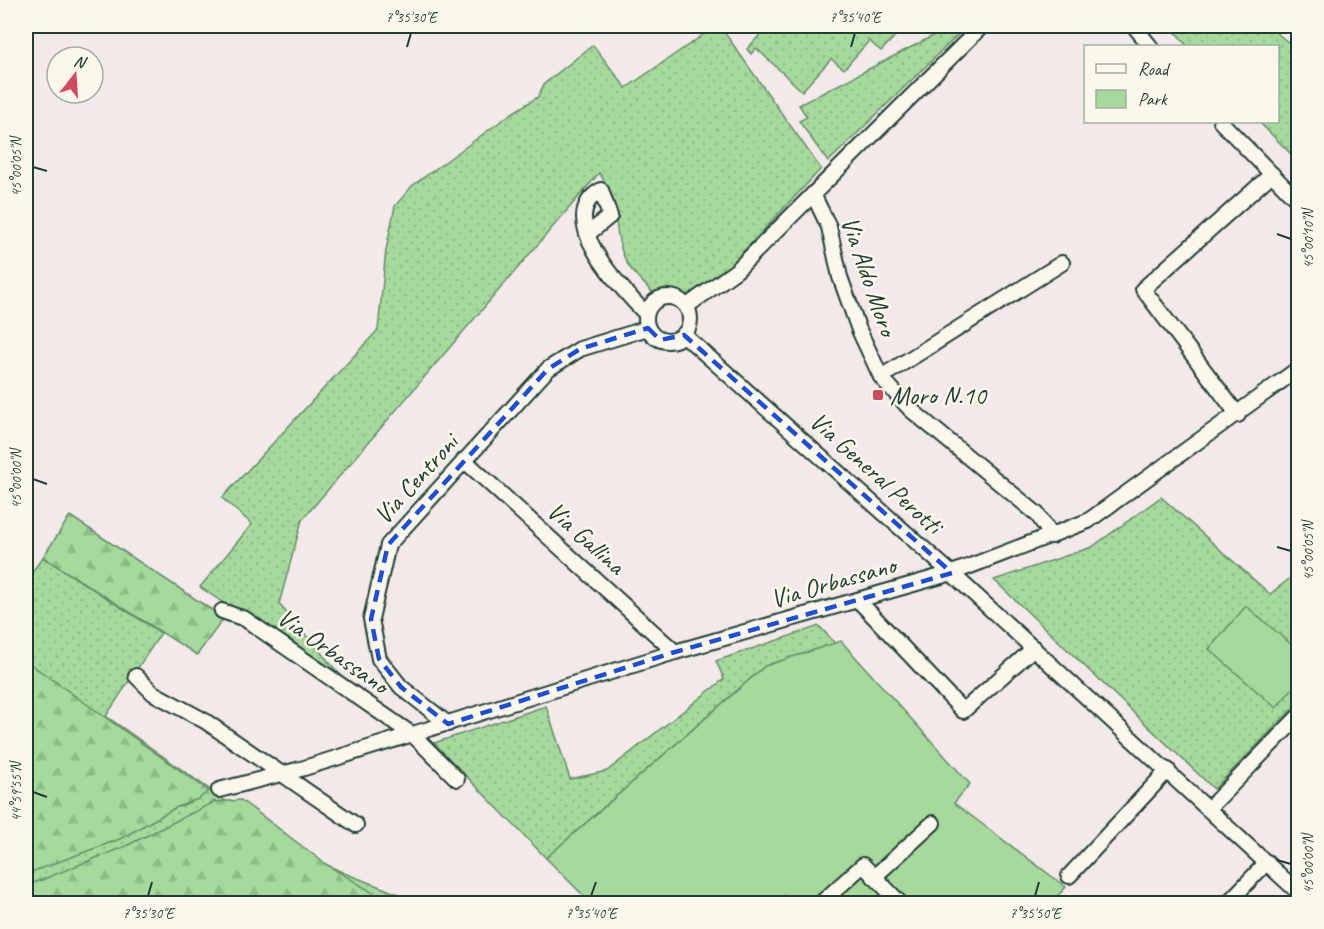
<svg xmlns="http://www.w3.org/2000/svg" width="1324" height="929" viewBox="0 0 1324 929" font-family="Caveat,sans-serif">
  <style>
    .green { fill: url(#green-dots); stroke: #628c68; stroke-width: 1.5 }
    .forest { fill: url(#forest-firs); stroke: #628c68; stroke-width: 1.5 }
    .pitch { fill: #a6da9c; stroke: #628c68; stroke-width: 1.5 }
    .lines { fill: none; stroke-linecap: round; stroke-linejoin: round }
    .minor-casing { stroke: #1f3d34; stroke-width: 18 }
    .minor { stroke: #fbf7ec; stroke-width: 14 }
    .marked { fill: none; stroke: #1d4ed8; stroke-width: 4.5; stroke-dasharray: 12 8; stroke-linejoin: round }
    .ticks { fill: none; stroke: #1f3d34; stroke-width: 2 }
    .poi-dot { fill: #d1495b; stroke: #fbf7ec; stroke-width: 2 }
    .labels { text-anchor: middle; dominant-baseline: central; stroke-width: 5; stroke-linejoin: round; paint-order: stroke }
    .street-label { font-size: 26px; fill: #1f3d34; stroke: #fbf7ec }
    .poi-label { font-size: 26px; fill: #1f3d34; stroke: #fbf7ec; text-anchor: start }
    .neatline { fill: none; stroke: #1f3d34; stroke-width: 2 }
    .ticks-label { font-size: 15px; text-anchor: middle; fill: #1f3d34 }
  </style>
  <defs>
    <pattern id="green-dots" width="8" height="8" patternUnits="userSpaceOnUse" patternTransform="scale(1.5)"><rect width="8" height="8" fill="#a6da9c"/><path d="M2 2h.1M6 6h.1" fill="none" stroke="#8ebc87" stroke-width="1.8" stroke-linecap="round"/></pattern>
    <pattern id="forest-firs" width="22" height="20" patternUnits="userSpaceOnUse" patternTransform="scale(1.5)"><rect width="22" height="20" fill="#a6da9c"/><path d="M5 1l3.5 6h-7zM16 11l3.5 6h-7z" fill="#8ebc87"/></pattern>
  </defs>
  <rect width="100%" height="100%" fill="#f4e9e9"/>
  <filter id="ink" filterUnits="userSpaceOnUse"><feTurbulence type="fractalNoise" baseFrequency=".0167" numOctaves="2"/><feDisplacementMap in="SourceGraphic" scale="12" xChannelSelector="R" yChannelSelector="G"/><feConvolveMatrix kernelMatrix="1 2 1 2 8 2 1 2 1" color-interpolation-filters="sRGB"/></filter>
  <g filter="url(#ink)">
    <g class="green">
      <path d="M716 26H720L821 169 724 272 687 295 666 288 652 292C644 283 632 273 627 263 610 232 623 205 599 173L302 520 279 604 355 692 200 587 252 524 222 498 378 330 386 250 395 206 412 186 512 113 538 97 544 84 593 45 626 88Z"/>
      <polygon points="768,26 905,26 881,51 869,41 844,69 831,59 802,91 756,48 751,54 747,49"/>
      <polygon points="952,26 959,26 964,29 828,162 799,121 807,117 799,105"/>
      <polygon points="1171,26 1268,26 1298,50 1298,161 1259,122 1278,122 1278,46 1187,46"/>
      <polygon points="1161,497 1270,594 1298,572 1298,703 1214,789 994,580 1092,547"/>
      <polygon points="43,557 161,633 106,716 294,849 344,873 422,903 26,903 26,664 57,684 26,661 26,580"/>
      <polygon points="819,626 836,644 765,666 546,858 434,743 546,706 570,779 607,771 724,679 716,661"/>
    </g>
    <g class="forest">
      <polygon points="70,516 224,618 197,655 43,557"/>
      <polygon points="26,661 209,791 198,799 175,808 120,839 26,874"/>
      <polygon points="241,800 327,865 390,903 26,903 26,886 126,846 214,802"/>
    </g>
    <g class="pitch">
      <polygon points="1246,606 1298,650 1298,682 1276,708 1209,649"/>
      <polygon points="841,641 970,784 954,803 1066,887 1050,904 591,903 546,858 765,666"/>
    </g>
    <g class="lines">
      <g class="minor-casing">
        <g id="minor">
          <polyline points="1134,26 1150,46"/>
          <polyline points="1221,122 1298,201"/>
          <polyline points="813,194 829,227 840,277 859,330 881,377 910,409 1037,514 1052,536"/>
          <path d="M589 233 610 216 601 190C552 218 622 289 646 314"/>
          <circle cx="668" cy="319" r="22"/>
          <polyline points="687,306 737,270 982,26"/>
          <polyline points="684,335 960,581 1298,892"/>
          <polyline points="881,377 1062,263"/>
          <polyline points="1238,415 1143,289 1272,174"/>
          <polyline points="464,460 675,652"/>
          <polyline points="858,600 963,711 1034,648"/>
          <polyline points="222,611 245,619 413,735 457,779"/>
          <polyline points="136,676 153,693 205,721 356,825"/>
          <polyline points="448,724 401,687 379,659 371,619 388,545 548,369 580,349 648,328"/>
          <polyline points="219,790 301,769 675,652 952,573 1088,521 1298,369"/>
          <polyline points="1209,808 1298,717"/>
          <polyline points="1069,876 1168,770"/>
          <polyline points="874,877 933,823"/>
          <polyline points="786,904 787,904"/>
          <polyline points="820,904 863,865 901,904"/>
          <polyline points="1227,904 1267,862"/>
        </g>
      </g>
      <use href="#minor" class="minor"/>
    </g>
  </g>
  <path class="marked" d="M648 328 660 340 684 335 952 573 675 652 448 724 401 687 379 659 371 619 388 545 548 369 580 349Z"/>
  <path class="ticks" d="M407 47 411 33M851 47 855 33M33 167 47 171M1277 234 1291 239M33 479 47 484M1277 547 1291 551M33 792 47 797M1277 860 1291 864M148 896 152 882M591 896 596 882M1035 896 1039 882"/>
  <rect class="poi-dot" x="872" y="389" width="12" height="12" rx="3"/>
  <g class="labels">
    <g class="street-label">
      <text transform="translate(869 276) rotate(71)">Via Aldo Moro</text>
      <text transform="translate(876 473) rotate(42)">Via General Perotti</text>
      <text transform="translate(416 479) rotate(-48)">Via Centroni</text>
      <text transform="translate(586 538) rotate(42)">Via Gallina</text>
      <text transform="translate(833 582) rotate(-16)">Via Orbassano</text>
      <text transform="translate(333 651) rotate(35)">Via Orbassano</text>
    </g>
    <g class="poi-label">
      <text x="890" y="395">Moro N.10</text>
    </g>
  </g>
  <rect width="1324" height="929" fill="none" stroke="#fbf7ec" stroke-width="66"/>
  <rect x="1084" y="45" width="195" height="78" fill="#fbf7ec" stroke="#a3ada2" stroke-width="1.5"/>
  <rect x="1096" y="64" width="30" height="9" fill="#fbf7ec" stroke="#a3ada2" stroke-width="1.5"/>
  <text x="1138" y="75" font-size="18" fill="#1f3d34">Road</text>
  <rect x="1096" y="90" width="30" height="18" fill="#a6da9c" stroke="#a3ada2" stroke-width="1.5"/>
  <text x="1138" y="105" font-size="18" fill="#1f3d34">Park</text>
  <g transform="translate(75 75) rotate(17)"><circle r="28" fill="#fbf7ec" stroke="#a3ada2" stroke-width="1.5"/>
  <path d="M0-4.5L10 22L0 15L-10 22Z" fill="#d1495b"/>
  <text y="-9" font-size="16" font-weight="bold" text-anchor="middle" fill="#1f3d34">N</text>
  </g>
  <rect x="33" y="33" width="1258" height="863" class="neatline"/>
  <g class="ticks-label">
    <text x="411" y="22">7°35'30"E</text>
    <text x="855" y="22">7°35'40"E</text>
    <text transform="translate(16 167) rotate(-90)" y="5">45°00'05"N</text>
    <text transform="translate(1308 239) rotate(-90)" y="5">45°00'10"N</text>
    <text transform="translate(16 479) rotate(-90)" y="5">45°00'00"N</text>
    <text transform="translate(1308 551) rotate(-90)" y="5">45°00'05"N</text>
    <text transform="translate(16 792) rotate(-90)" y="5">44°59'55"N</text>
    <text transform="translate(1308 864) rotate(-90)" y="5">45°00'00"N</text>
    <text x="148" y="918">7°35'30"E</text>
    <text x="591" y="918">7°35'40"E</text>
    <text x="1035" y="918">7°35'50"E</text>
  </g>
</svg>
